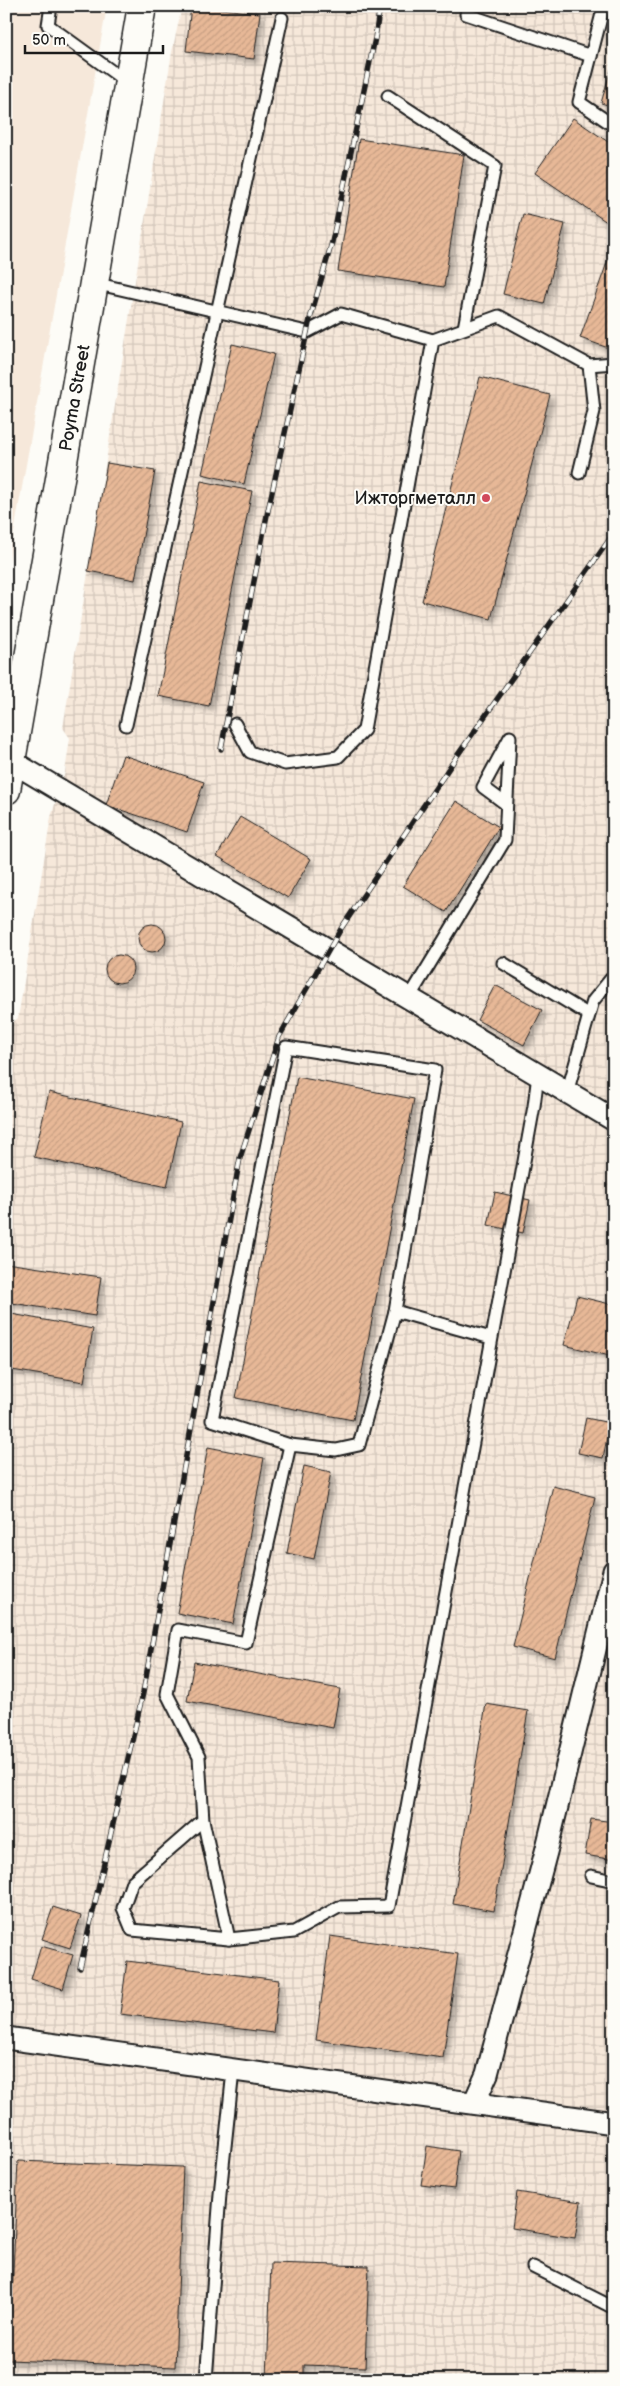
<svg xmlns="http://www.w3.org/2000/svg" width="620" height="2386" viewBox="0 0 620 2386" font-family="'Balsamiq Sans',sans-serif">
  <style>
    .built { fill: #f6e8da }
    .industrial { fill: url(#industrial-grid) }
    .building { fill: url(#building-hatch); stroke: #1c1c1c; filter: url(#shadow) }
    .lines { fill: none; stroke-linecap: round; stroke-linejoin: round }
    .service-casing { stroke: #1c1c1c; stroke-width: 15 }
    .minor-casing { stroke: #1c1c1c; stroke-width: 25 }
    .secondary-casing { stroke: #1c1c1c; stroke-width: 31 }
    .service { stroke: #fdfcf7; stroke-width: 11 }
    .minor { stroke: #fdfcf7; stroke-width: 21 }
    .secondary { stroke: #fdfcf7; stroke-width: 28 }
    .rail-casing { stroke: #1c1c1c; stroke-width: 5.5 }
    .rail { stroke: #fdfcf7; stroke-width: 4; stroke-dasharray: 11; stroke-linecap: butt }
    .poi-dot { fill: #d1495b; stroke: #fdfcf7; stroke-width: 2 }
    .labels { text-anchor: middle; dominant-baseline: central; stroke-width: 4; stroke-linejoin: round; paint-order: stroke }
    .street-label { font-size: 18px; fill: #1c1c1c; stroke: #fdfcf7 }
    .poi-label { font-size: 18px; fill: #1c1c1c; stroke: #fdfcf7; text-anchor: end }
  </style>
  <defs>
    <pattern id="industrial-grid" width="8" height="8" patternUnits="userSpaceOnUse" patternTransform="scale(1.25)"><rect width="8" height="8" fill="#f6e8da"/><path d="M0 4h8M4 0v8" fill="none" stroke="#d2c6ba"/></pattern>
    <pattern id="building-hatch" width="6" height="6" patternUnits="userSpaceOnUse" patternTransform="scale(1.25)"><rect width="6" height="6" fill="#e7b897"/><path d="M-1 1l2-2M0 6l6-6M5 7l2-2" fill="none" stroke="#c69e82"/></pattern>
    <filter id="shadow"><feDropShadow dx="4.5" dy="4.5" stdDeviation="2.5" flood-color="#0004"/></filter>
  </defs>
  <rect width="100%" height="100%" fill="#fdfcf7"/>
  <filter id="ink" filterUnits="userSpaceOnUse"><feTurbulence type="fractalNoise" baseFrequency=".02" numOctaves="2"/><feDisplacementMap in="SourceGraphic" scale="10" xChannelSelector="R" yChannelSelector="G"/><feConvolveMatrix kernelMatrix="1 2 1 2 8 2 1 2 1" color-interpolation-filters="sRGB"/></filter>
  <g filter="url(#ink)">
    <polygon class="built" points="6,6 107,6 6,578"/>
    <polygon class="industrial" points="182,6 614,6 614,2380 6,2380 6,1028 18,1018 51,817 65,772 70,738 63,728 172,52"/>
    <g class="building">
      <polygon points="191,6 260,13 254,59 186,51"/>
      <polygon points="614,59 614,107 601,103"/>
      <polygon points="573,118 614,146 614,227 535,173"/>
      <polygon points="359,139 464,155 444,287 338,271"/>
      <polygon points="523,214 565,224 544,304 503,294"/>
      <polygon points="608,260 614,263 614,350 580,338"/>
      <polygon points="232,344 274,354 244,484 202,474"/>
      <polygon points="480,377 550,395 491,619 422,601"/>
      <polygon points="107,463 155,471 135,580 88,571"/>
      <polygon points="201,481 252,491 209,706 158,696"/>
      <polygon points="123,755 204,782 187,832 106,805"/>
      <polygon points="456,801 499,827 446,912 403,886"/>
      <polygon points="240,817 311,859 288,898 217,856"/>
      <circle cx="152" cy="938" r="14"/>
      <circle cx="119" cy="969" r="14"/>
      <polygon points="495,985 542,1010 524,1045 477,1020"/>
      <polygon points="297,1077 414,1099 353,1420 236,1398"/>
      <polygon points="49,1092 181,1122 167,1187 34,1157"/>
      <polygon points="495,1192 530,1200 523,1233 488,1225"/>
      <polygon points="6,1263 101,1277 95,1316 6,1302"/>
      <polygon points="577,1296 614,1305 614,1357 564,1345"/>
      <polygon points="6,1313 93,1329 84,1382 6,1369"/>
      <polygon points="586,1418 610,1423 603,1458 578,1453"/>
      <polygon points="208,1447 264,1458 233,1624 177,1613"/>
      <polygon points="304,1466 331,1472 314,1559 287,1553"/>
      <polygon points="553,1486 595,1497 555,1658 513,1647"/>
      <polygon points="194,1662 340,1689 333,1728 187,1701"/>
      <polygon points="486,1704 528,1711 494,1911 453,1904"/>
      <polygon points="591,1819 614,1822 614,1860 585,1855"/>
      <polygon points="53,1907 81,1916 70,1948 42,1939"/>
      <polygon points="330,1936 458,1954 443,2058 316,2040"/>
      <polygon points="41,1946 73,1955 63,1989 31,1979"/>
      <polygon points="127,1961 279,1980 273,2033 120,2014"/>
      <polygon points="427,2146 459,2151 454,2189 421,2185"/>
      <polygon points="18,2161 183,2167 175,2367 9,2360"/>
      <polygon points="517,2192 581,2202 575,2238 512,2228"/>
      <polygon points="271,2263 369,2266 365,2367 304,2365 304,2380 267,2380"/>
    </g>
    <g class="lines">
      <g class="service-casing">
        <g id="service">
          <polyline points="51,6 48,25 128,83"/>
          <polyline points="468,6 466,14 591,56 604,6"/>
          <polyline points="591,56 579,102 614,126"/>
          <polyline points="388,96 495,166 464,328"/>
          <polyline points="94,283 307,332 341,314 433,340 364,730 338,757 285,764 250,752 235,724"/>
          <polyline points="433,340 499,316 589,365 614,363"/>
          <polyline points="579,473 594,411 589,365"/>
          <polyline points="126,725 282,18"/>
          <polyline points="503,963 589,1015"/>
          <polyline points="409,998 505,840 510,737 483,787 506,804"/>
          <polyline points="567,1093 593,1001 614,975"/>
          <polyline points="491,1338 395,1311 359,1445 336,1450 290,1445 246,1643 178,1630 167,1694 199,1757 203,1820 132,1882 123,1908 132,1930 229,1939 294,1932 339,1907 389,1906 534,1106 538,1075"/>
          <polyline points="290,1445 212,1420 286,1047 435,1070 395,1311"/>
          <polyline points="203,1820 229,1939"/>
          <polyline points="591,1876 614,1881"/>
          <polyline points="533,2267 614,2308"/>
          <polyline points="206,2380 220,2194 233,2071"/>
        </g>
      </g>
      <g class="minor-casing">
        <g id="minor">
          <polyline points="11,761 614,1120"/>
          <polyline points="6,2038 614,2123"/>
          <polyline points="474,2103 487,2074 547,1848 614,1571"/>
        </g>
      </g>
      <g class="secondary-casing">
        <polyline id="secondary" points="6,790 142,6"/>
      </g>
      <use href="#service" class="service"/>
      <use href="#minor" class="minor"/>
      <use href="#secondary" class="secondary"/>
      <g class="rail-casing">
        <g id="rail">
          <polyline points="221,749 267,515 310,319 332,242 375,38 380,6"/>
          <polyline points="80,1968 143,1693 240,1158 279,1037 342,927 457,756 614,533"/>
        </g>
      </g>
      <use href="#rail" class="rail"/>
    </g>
  </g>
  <circle class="poi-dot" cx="486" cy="498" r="5"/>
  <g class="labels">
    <g class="street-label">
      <text transform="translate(75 398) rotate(-80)">Poyma Street</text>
    </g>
    <g class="poi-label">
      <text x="476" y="498">Ижторгметалл</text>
    </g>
  </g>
  <rect width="620" height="2386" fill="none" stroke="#fdfcf7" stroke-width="25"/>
  <rect x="12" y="12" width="595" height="2361" fill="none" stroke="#1c1c1c" stroke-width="2" filter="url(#ink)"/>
  <path d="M25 45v8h138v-8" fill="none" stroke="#1c1c1c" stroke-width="2.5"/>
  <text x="32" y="45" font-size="15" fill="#1c1c1c" stroke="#fdfcf7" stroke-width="4" paint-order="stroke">50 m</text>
</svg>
